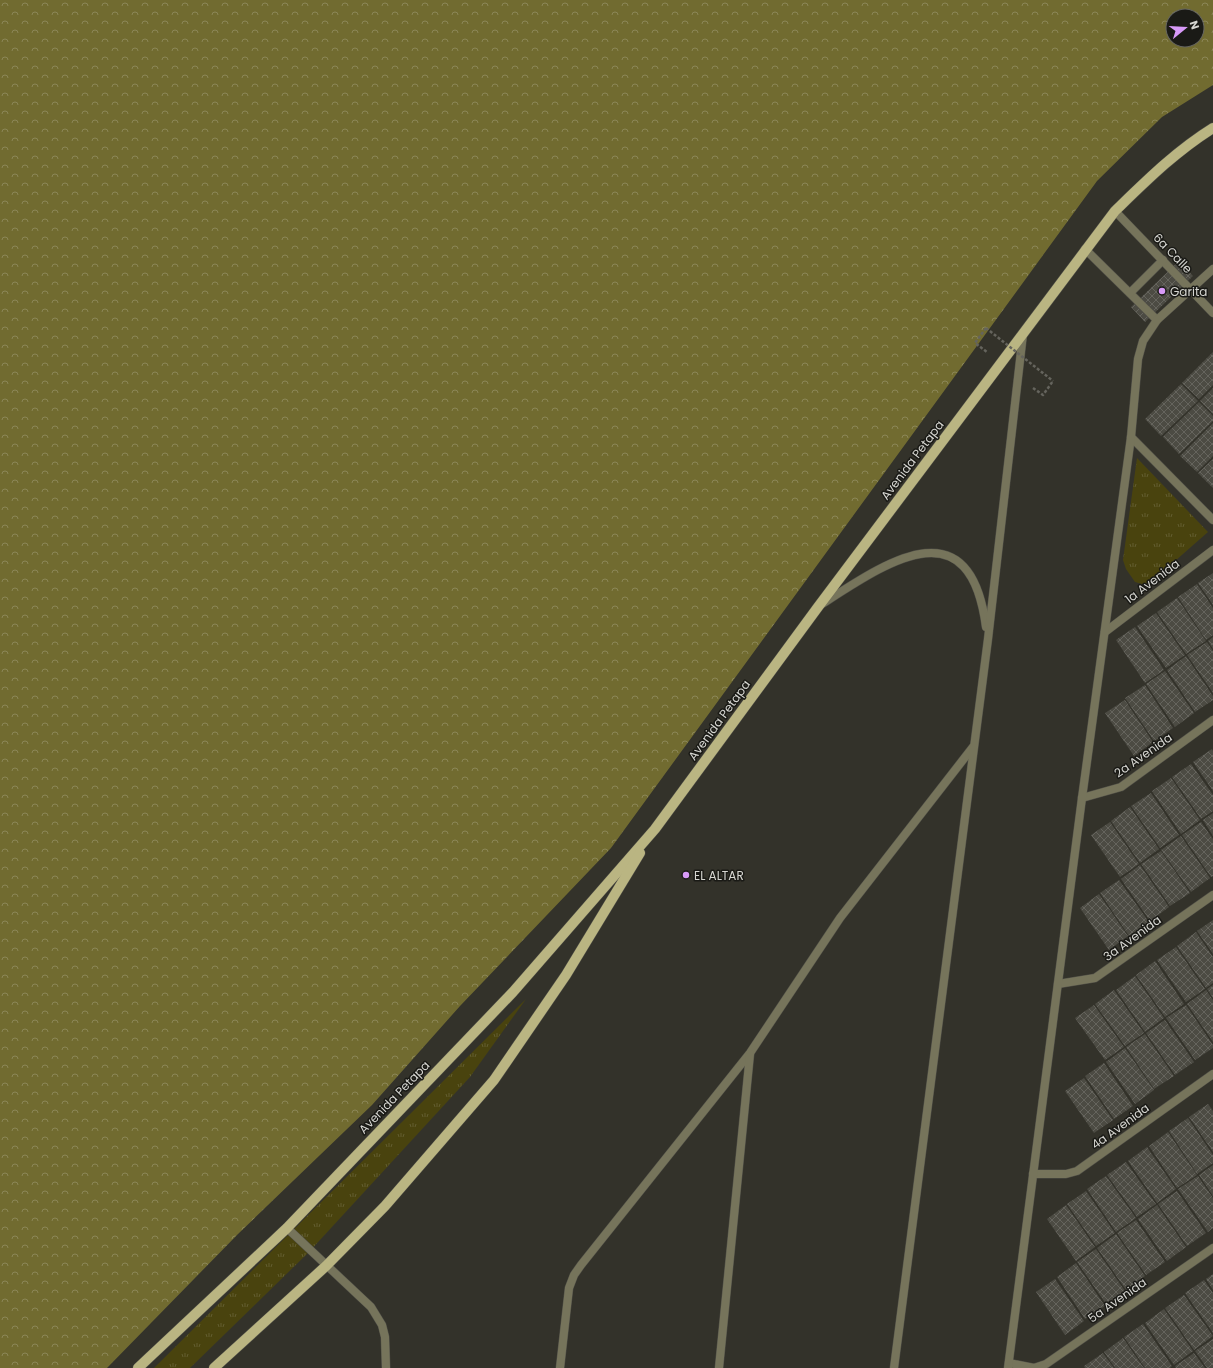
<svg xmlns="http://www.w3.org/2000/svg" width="1213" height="1368" viewBox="0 0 1213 1368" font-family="Poppins,sans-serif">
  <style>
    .forest { fill: url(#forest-crowns); fill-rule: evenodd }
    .park { fill: url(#park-tufts) }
    .building { fill: url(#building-cross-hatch) }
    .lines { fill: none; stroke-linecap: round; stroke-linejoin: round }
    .minor-casing { stroke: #515048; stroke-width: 9 }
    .tertiary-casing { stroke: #515048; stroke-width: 9 }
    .primary-casing { stroke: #515048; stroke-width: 11 }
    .path { stroke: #65645d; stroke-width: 2.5; stroke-dasharray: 3 2; stroke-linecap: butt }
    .minor { stroke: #76745b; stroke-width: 8 }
    .tertiary { stroke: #76745b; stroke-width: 8 }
    .primary { stroke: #bab582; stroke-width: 10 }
    .path-bridge { stroke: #65645d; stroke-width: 2.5; stroke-dasharray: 3 2; stroke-linecap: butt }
    .poi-dot { fill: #d89af8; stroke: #1a1a16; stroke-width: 1.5 }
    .labels { text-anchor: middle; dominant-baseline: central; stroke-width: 3; stroke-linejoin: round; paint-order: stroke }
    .street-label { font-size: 12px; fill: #d7d7d2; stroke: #1a1a16 }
    .poi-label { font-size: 12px; fill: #d7d7d2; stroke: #1a1a16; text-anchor: start }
  </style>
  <defs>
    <pattern id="forest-crowns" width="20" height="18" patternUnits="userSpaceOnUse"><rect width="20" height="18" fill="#716b30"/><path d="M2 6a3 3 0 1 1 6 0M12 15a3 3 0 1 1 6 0" fill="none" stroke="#8b8657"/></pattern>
    <pattern id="park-tufts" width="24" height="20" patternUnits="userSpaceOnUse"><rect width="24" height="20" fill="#49430e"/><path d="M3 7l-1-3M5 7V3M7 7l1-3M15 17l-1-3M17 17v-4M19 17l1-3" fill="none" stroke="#625d30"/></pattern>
    <pattern id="building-cross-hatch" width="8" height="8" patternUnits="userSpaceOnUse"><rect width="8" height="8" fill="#4c4b43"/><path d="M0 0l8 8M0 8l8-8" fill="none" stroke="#65645d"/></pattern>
  </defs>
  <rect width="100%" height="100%" fill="#33322a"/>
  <path class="forest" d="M0 0H1213V85L1162 117 1097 181 611 848 460 1006 372 1105 238 1234 107 1368H0ZM1173 16H1197V40H1173Z"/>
  <g class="park">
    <polygon points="1137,458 1208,532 1150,583 1142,584 1135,582 1126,569 1123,560"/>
    <polygon points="526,999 470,1077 308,1253 190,1368 154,1368"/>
  </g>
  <g class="building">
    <polygon points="1179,261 1193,276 1145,322 1131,307"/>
    <polygon points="1213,352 1213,385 1199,399 1182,383"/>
    <polygon points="1181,384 1198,401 1161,436 1145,419"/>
    <polygon points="1213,388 1213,414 1200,401"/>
    <polygon points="1199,402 1213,416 1213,421 1179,454 1163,437"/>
    <polygon points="1213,423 1213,456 1197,472 1180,456"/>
    <polygon points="1213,459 1213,488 1198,473"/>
    <polygon points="1213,573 1213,605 1198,583"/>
    <polygon points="1197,584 1213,608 1213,635 1206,640 1178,597"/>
    <polygon points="1177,598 1206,641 1186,654 1157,612"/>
    <polygon points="1156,613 1185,655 1166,668 1137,626"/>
    <polygon points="1135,627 1164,670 1145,683 1116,640"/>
    <polygon points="1213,637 1213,649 1208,641"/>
    <polygon points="1207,642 1213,651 1213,693 1187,655"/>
    <polygon points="1186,656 1213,696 1213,700 1195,712 1167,670"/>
    <polygon points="1165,671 1194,713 1175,727 1146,684"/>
    <polygon points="1145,685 1173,728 1154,741 1125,698"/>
    <polygon points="1125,700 1153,742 1134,756 1105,713"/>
    <polygon points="1212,749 1213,751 1213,791 1193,762"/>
    <polygon points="1191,764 1213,795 1213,811 1201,819 1172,777"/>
    <polygon points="1171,778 1200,820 1181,834 1152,791"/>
    <polygon points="1151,793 1179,835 1160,848 1131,806"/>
    <polygon points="1130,807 1159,849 1140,863 1111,821"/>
    <polygon points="1213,813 1213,836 1203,820"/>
    <polygon points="1110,822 1139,864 1120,877 1091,835"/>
    <polygon points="1201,822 1213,839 1213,876 1211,877 1182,835"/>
    <polygon points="1181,836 1210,878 1191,892 1161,850"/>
    <polygon points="1161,851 1190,893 1170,906 1141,864"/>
    <polygon points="1140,865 1169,907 1150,921 1121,879"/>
    <polygon points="1119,880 1149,922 1129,936 1100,893"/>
    <polygon points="1099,894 1128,936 1109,950 1080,908"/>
    <polygon points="1213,920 1213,954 1197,931"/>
    <polygon points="1196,932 1213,957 1213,983 1206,988 1177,946"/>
    <polygon points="1176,947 1205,989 1186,1002 1157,960"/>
    <polygon points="1155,961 1184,1004 1165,1017 1136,975"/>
    <polygon points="1135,976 1164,1018 1145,1032 1116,990"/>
    <polygon points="1213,985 1213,998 1207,989"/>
    <polygon points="1114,990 1144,1033 1125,1046 1095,1004"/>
    <polygon points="1206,990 1213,1000 1213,1042 1187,1004"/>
    <polygon points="1094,1005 1124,1047 1105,1060 1075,1018"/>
    <polygon points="1186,1005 1213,1045 1213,1048 1195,1060 1166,1018"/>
    <polygon points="1165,1020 1194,1062 1175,1075 1146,1033"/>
    <polygon points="1145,1034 1174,1076 1154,1089 1126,1047"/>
    <polygon points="1125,1048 1154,1090 1135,1104 1106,1062"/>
    <polygon points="1104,1063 1133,1106 1114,1119 1085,1076"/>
    <polygon points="1084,1078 1113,1120 1094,1133 1065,1091"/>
    <polygon points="1208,1104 1213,1111 1213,1152 1189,1117"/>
    <polygon points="1188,1118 1213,1155 1213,1163 1197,1174 1169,1131"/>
    <polygon points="1168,1132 1197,1175 1177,1188 1149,1146"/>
    <polygon points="1147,1147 1176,1189 1157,1203 1128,1161"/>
    <polygon points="1126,1162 1156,1204 1137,1217 1107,1175"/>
    <polygon points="1213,1165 1213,1196 1199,1175"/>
    <polygon points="1106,1176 1136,1218 1116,1232 1087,1189"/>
    <polygon points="1198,1176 1213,1198 1213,1228 1208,1232 1178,1189"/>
    <polygon points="1086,1191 1115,1233 1096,1246 1067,1204"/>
    <polygon points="1177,1191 1206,1233 1187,1246 1158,1204"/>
    <polygon points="1066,1205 1095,1247 1076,1261 1047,1219"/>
    <polygon points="1157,1205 1186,1247 1167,1261 1138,1219"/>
    <polygon points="1136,1220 1165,1262 1146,1275 1117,1233"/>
    <polygon points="1116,1234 1145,1276 1126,1290 1097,1248"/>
    <polygon points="1096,1249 1125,1291 1106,1304 1077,1262"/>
    <polygon points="1076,1263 1105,1306 1085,1319 1057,1277"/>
    <polygon points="1213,1274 1213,1290 1206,1279"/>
    <polygon points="1055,1279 1084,1321 1065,1335 1036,1292"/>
    <polygon points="1204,1280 1213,1293 1213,1333 1185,1293"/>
    <polygon points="1184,1295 1213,1336 1194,1350 1165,1308"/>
    <polygon points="1164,1309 1193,1351 1174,1365 1145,1323"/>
    <polygon points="1143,1324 1172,1366 1170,1368 1145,1368 1124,1337"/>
    <polygon points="1123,1338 1144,1368 1115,1368 1104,1352"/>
    <polygon points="1213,1339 1213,1368 1207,1368 1195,1351"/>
    <polygon points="1103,1353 1114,1368 1085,1368 1084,1366"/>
    <polygon points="1194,1353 1205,1368 1176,1368 1175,1366"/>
  </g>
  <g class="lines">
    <g class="minor-casing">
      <g id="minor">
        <polyline points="1115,211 1213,313"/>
        <polyline points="1085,249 1157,320"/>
        <polyline points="1130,293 1163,260"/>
        <polyline points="1131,437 1213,520"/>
        <polyline points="1105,632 1213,550"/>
        <polyline points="1082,798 1121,787 1213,720"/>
        <polyline points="1058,984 1095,978 1213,895"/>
        <polyline points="1033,1174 1066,1174 1077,1171 1213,1074"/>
        <polyline points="287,1228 371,1307 382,1325 385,1337 386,1368"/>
        <polyline points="1009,1363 1034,1368"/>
        <polyline points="560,1368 569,1288 574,1275 581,1265 750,1053 840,918 973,747"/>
        <polyline points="719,1368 750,1054"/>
        <polyline points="1008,1368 1082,798 1131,437 1138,359 1143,341 1157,320 1213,269"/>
        <polyline points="1034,1368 1046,1364 1213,1248"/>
      </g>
    </g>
    <g class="tertiary-casing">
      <g id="tertiary">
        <path d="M822 604C887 562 970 504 986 627"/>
        <polyline points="894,1368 988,639 1023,334"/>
      </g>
    </g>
    <g class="primary-casing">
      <g id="primary">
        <path d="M138 1368 287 1228 513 992 655 829 818 607 1115 211C1146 181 1176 151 1213 128"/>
        <polyline points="214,1368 326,1266 385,1206 494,1080 566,975 640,853"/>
      </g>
    </g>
    <g class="path">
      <polyline points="986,328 975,343 987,352"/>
      <polyline points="1033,388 1043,395 1053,381"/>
    </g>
    <use href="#minor" class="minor"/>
    <use href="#tertiary" class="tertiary"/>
    <use href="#primary" class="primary"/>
    <polyline class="path-bridge" points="986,328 1053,381"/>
  </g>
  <g class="poi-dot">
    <circle cx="1162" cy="291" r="4"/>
    <circle cx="686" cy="875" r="4"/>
  </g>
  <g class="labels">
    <g class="street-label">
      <text transform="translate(1173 253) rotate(46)">6a Calle</text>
      <text transform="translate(912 460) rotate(-53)">Avenida Petapa</text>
      <text transform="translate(1152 581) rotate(-37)">1a Avenida</text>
      <text transform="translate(719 720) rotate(-54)">Avenida Petapa</text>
      <text transform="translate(1143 755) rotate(-35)">2a Avenida</text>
      <text transform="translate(1132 938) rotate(-36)">3a Avenida</text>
      <text transform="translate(394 1097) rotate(-46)">Avenida Petapa</text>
      <text transform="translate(1120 1126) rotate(-36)">4a Avenida</text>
      <text transform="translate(1117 1300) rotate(-35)">5a Avenida</text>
    </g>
    <g class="poi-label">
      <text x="1170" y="291">Garita</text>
      <text x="694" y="875">EL ALTAR</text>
    </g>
  </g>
  <g transform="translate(1185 28) rotate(72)"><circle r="19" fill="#1a1a16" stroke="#666661"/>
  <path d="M0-3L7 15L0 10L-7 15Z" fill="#d89af8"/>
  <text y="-6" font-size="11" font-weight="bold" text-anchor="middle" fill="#d7d7d2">N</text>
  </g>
</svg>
